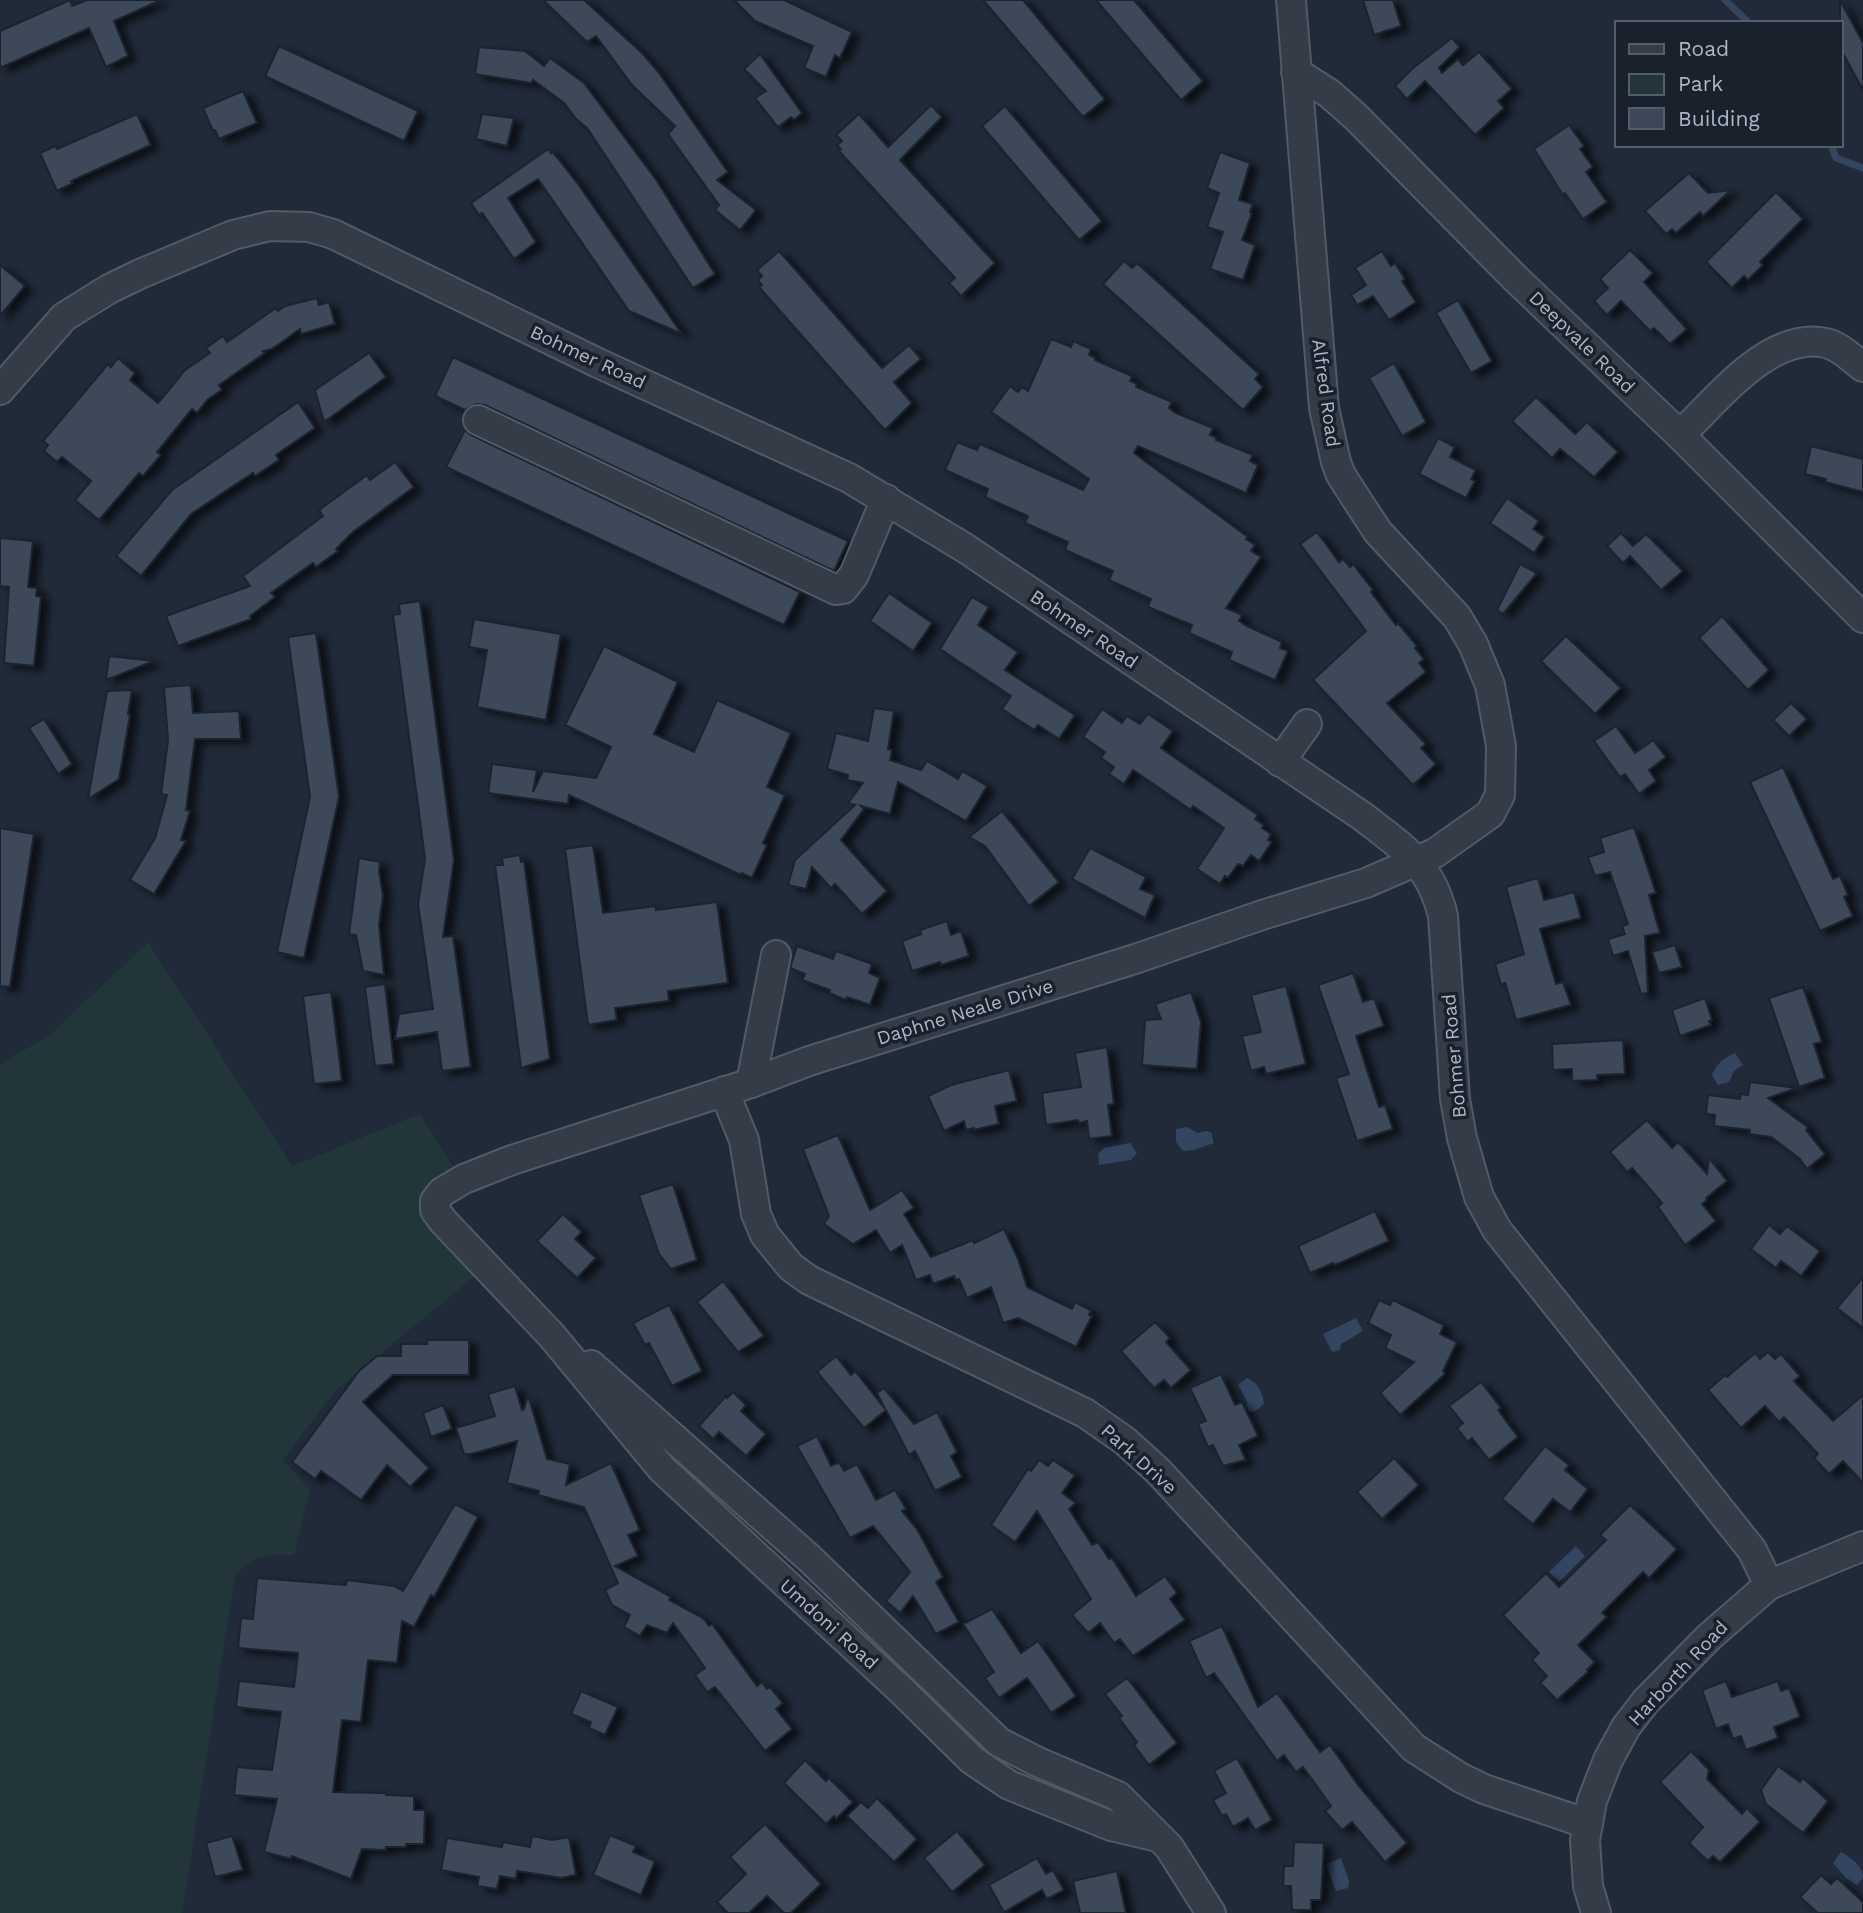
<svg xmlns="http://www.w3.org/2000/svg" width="1863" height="1913" viewBox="0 0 1863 1913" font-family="'Work Sans',sans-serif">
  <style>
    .green { fill: #223639 }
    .water { fill: #334560 }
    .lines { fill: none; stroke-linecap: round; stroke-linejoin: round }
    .stream { stroke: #334560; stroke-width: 7 }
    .building { fill: #3c4858; stroke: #1b232f; stroke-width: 2; filter: url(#shadow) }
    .minor-casing { stroke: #515a66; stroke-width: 32 }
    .minor { stroke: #343c48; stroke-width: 28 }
    .labels { text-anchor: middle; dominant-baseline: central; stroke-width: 7; stroke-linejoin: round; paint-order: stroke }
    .street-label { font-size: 19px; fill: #aeb7c5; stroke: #19212d }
  </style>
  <defs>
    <filter id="shadow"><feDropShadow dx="8" dy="4.5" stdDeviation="3.5" flood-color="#0009"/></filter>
  </defs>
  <rect width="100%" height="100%" fill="#202a38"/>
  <path class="green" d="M148 942 292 1166 420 1114 462 1180 439 1192 486 1267 335 1391 283 1460 310 1490 294 1555C264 1555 257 1553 235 1576L182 1913H0V1064L50 1035Z"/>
  <g class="water">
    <path d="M1735 1053 1743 1065 1734 1071 1729 1082 1718 1085 1712 1075C1716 1064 1724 1058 1735 1053Z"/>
    <polygon points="1187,1127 1198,1133 1206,1131 1211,1132 1214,1143 1194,1150 1183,1151 1176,1142 1176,1129"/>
    <polygon points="1130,1143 1137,1153 1131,1160 1099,1165 1098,1154 1104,1148"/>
    <polygon points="1356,1318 1363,1331 1341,1344 1340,1350 1332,1352 1323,1334"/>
    <path d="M1247 1378C1258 1383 1262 1391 1264 1403L1259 1409 1252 1412 1248 1411 1247 1401 1238 1385Z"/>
    <polygon points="1576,1546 1585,1556 1559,1582 1549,1572"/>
    <path d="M1841 1852C1851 1858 1863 1866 1863 1878L1857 1885 1846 1878 1833 1863Z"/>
    <polygon points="1341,1858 1349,1881 1348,1888 1336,1891 1326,1864"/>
  </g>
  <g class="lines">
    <g class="stream">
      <polyline points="1725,0 1749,23"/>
      <polyline points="1831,145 1836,158 1863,168"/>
    </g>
  </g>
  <g class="building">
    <polygon points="70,0 72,6 87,0 161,0 114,21 128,56 106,67 89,28 0,68 0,31"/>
    <polygon points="543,0 584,0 642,53 659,73 728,172 717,180 756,210 740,230 715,210 719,205 668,134 675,126 632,85 596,36 587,42"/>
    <polygon points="734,0 784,0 852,32 840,58 835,55 826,77 804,68 813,46 755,21"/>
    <polygon points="983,0 1023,0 1105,99 1083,117"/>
    <polygon points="1096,0 1134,0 1203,81 1181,100"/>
    <polygon points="1363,0 1393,0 1401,26 1374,35"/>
    <polygon points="1840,0 1863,43 1863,90 1840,48"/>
    <polygon points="1452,38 1460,47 1439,68 1442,73 1458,59 1463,65 1479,52 1512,89 1498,101 1504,108 1475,135 1425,81 1407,99 1395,86 1413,68"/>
    <polygon points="279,46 418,111 404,141 265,76"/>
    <polygon points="479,47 525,51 544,66 550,58 584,83 657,181 715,274 693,288 587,128 576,119 564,103 533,80 531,83 475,74"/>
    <polygon points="760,54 802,113 794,120 791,117 778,127 755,98 766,91 744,69"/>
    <polygon points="243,91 257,123 219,139 215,130 213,131 203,108"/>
    <polygon points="931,105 942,117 900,160 995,263 961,296 949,283 955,278 839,151 841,149 837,145 842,141 836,135 859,114 888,147"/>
    <polygon points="1005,106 1102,221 1079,240 982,126"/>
    <polygon points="137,114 151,145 71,181 73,183 57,191 40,153 55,146 57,149"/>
    <polygon points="482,114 514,118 507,146 476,139"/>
    <polygon points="1569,125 1584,146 1580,149 1593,167 1586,172 1607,202 1583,219 1565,193 1563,195 1534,149"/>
    <polygon points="548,149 551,153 552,151 578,184 682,334 629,311 538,179 508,198 536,242 514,259 482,213 479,215 471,203"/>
    <polygon points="1220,152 1250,163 1239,200 1253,204 1250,212 1252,213 1242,240 1255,245 1243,280 1210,269 1223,232 1207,227 1219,193 1207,188"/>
    <polygon points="1689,173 1708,193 1731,190 1703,216 1700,212 1676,233 1672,229 1666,234 1645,211"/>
    <polygon points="1776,192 1803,219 1760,262 1763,265 1748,280 1744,276 1732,288 1706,262"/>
    <polygon points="1630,250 1653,273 1644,282 1687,329 1670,344 1654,328 1650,331 1621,301 1607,315 1594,301 1608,288 1600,279"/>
    <polygon points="779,251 882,368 909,345 921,359 894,382 912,403 887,428 884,429 759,287 762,285 758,280 762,276 757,270"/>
    <polygon points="1382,251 1391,266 1395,263 1405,279 1402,281 1416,302 1389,320 1373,296 1357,305 1351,295 1366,285 1355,268"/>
    <polygon points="1124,261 1132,268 1137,263 1259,374 1255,379 1263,387 1243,410 1103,284"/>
    <polygon points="0,265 25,286 0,316"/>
    <polygon points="317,298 319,305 329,302 335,324 301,334 300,329 272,349 263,351 265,353 219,385 222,390 208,399 197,413 192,409 157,452 161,455 143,476 139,473 99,520 75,500 91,481 62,457 57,462 44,451 48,445 43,441 108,364 111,367 118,358 135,373 130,380 158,403 185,370 210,353 206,348 223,336 227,342 276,308 278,311 285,306"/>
    <polygon points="1458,300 1492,361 1471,373 1436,313"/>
    <polygon points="1051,339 1071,347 1073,341 1091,349 1089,355 1096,358 1095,360 1132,376 1130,381 1137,384 1136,387 1172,402 1169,408 1176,413 1213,428 1210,435 1217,438 1216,440 1253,455 1250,461 1258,465 1246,493 1138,446 1134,453 1248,537 1246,539 1255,545 1251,551 1261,557 1226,608 1242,615 1239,621 1247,626 1282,642 1280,648 1288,651 1275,680 1229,660 1232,652 1189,633 1192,625 1148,607 1151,599 1109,580 1113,571 1065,550 1068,542 1025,523 1028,516 985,497 988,489 945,470 957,442 977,450 980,444 1083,490 1089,479 991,412 1010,386 1018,392 1022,387 1028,391"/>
    <polygon points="369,353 386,377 324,422 315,390"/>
    <polygon points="453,357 848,541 834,571 485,405 476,404 465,410 435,396"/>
    <polygon points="1394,363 1426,422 1402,436 1369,378"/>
    <polygon points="1536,397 1575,434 1587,422 1618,452 1594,477 1560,449 1552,458 1512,421"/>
    <polygon points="298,402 315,428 276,455 279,460 255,476 253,473 191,514 141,576 116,556 172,490"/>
    <polygon points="465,430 471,435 800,592 784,625 446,467"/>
    <polygon points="1438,438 1455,447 1450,457 1476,470 1471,479 1475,481 1466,498 1419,474"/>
    <polygon points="1811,446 1863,459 1863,492 1825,482 1826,479 1805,474"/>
    <polygon points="395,462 414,487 353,532 336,549 338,551 316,567 313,563 271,593 275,597 250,616 251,619 178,646 166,616 250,586 243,576 323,516 319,510 367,475 370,480"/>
    <polygon points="1507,498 1539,521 1533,529 1545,537 1534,553 1490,523"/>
    <polygon points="1317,532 1339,562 1343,559 1350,567 1353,564 1373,590 1371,592 1396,625 1398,623 1417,646 1415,648 1424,659 1419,663 1426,672 1387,703 1426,744 1421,748 1436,764 1413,785 1313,680 1366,631 1300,544"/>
    <polygon points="1621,533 1633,546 1646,534 1683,571 1661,590 1630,556 1623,563 1607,546"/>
    <polygon points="0,538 33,541 28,587 37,588 36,596 41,597 34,666 4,663 9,587 0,586"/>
    <polygon points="1520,564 1537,573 1503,614 1497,610"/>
    <polygon points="889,593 932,623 913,651 870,621"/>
    <polygon points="972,597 989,607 978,625 1018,652 1005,670 1075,715 1059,739 1038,725 1034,730 1002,709 1011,696 940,649"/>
    <polygon points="420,601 454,860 443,937 453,936 471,1067 442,1071 437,1032 395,1039 399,1014 433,1009 418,904 425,859 393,615 400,614 399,604"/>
    <polygon points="1722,616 1769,670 1748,690 1699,638"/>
    <polygon points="474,619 561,634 546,720 477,707 487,650 469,647"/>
    <polygon points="316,633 339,797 304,958 277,952 310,797 288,637"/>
    <polygon points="1566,636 1621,688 1595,714 1541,661"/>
    <polygon points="604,646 678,682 654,734 694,752 717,700 791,733 767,787 785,795 763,843 767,845 752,878 742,873 741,875 569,795 568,804 488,793 492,764 537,770 533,792 543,771 596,778 611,747 565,725"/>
    <polygon points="109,656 154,661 106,680"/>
    <polygon points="191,685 193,713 239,711 241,739 195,739 186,810 190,811 181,840 186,841 154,894 130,880 155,838 167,795 161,794 168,740 164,687"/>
    <polygon points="132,690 128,714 130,715 119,779 88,799 107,691"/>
    <polygon points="1791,703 1807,719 1789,736 1773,720"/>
    <polygon points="874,708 894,711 888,749 892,750 890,760 921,770 927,761 958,779 962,771 987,786 966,821 898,782 890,814 861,806 864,809 841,840 887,891 862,914 835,884 831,888 812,867 806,889 788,885 795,860 855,805 848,803 863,783 847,780 848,775 827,769 836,733 868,741"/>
    <polygon points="1102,709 1122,723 1127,716 1140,724 1148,714 1173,731 1161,748 1258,815 1255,819 1264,825 1262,828 1271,834 1268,840 1272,842 1259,861 1251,855 1243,866 1238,864 1228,878 1225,876 1220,884 1197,869 1224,828 1193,806 1191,810 1133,770 1124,784 1109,774 1114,767 1101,758 1105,752 1083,737"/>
    <polygon points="44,719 72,764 58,774 29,728"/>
    <polygon points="1616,726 1635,753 1653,740 1666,757 1649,770 1656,781 1639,794 1625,774 1620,777 1594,741"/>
    <polygon points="1783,767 1833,879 1840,876 1848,895 1844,897 1853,916 1820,931 1750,782"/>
    <polygon points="1002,811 1059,882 1029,906 985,846 969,837"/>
    <polygon points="1634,827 1656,893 1649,895 1660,933 1645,936 1648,993 1641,994 1628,951 1613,956 1608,939 1625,934 1622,926 1628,924 1610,872 1595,876 1588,857 1604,852 1600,838"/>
    <polygon points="0,828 34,834 10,987 0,986"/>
    <polygon points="593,845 603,913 656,906 656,910 717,902 728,983 668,991 669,1001 615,1008 617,1020 588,1025 565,849"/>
    <polygon points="1090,848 1146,877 1140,889 1155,895 1145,918 1072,879"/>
    <polygon points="520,855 521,862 524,861 550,1059 521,1068 495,865 503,865 502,858"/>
    <polygon points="359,858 380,862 379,871 383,896 379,925 384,975 363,971 356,935 349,934"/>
    <polygon points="1538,878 1544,900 1574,892 1581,918 1540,929 1556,984 1563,982 1571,1005 1516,1020 1505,983 1501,985 1495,964 1524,954 1506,887"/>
    <polygon points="947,921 951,935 961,931 969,956 941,965 940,962 912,971 902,941 921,934 920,930"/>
    <polygon points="1675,945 1682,967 1659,973 1652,952"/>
    <polygon points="797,946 833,959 836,951 872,964 869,973 880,978 870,1005 847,997 846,1000 829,993 830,990 802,980 805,974 790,968"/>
    <polygon points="1353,973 1363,1002 1374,998 1384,1026 1356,1036 1379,1107 1385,1105 1393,1129 1357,1141 1336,1078 1349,1074 1318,985"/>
    <polygon points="385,984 394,1064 375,1066 365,987"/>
    <polygon points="1286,986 1306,1064 1266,1074 1264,1067 1251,1071 1242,1036 1261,1032 1251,995"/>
    <polygon points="1803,987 1822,1042 1814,1044 1825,1078 1799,1087 1769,998"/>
    <polygon points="331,992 342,1081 314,1084 303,996"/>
    <polygon points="1191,992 1201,1022 1197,1069 1142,1065 1145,1020 1161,1019 1155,1004"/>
    <polygon points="1705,998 1712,1020 1709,1021 1711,1025 1680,1036 1672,1010"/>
    <polygon points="1623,1040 1625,1074 1597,1075 1598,1080 1572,1081 1572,1069 1553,1070 1552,1044"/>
    <polygon points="1107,1047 1114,1104 1108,1105 1112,1136 1089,1139 1087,1121 1079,1123 1078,1120 1046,1125 1042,1093 1081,1087 1075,1053"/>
    <polygon points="1009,1070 1017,1101 995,1106 999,1124 974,1130 974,1128 966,1130 964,1121 944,1131 928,1096 951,1085"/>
    <polygon points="1750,1082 1797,1088 1768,1098 1808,1127 1806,1130 1825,1154 1807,1169 1800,1159 1771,1137 1750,1134 1750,1130 1714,1126 1715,1115 1706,1114 1708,1095 1740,1099 1741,1094 1748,1095"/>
    <polygon points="1647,1120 1672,1148 1678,1142 1707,1174 1709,1158 1727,1181 1706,1198 1707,1200 1702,1204 1716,1221 1685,1245 1658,1207 1662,1203 1632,1168 1627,1172 1610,1152"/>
    <polygon points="838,1135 870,1210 902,1190 914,1208 904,1214 931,1257 973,1240 974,1243 1004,1229 1018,1259 1027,1287 1072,1309 1075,1302 1091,1311 1089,1315 1092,1316 1076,1347 1018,1318 1003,1323 991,1287 967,1298 959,1279 956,1280 954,1276 933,1284 930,1275 916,1280 902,1245 890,1253 876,1230 853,1244 824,1224 829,1216 803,1149"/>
    <polygon points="673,1184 697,1260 671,1269 659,1254 639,1195"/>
    <polygon points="1375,1211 1389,1241 1335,1265 1333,1263 1310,1273 1298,1246"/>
    <polygon points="563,1214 582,1232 575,1239 596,1258 577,1278 537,1241"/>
    <polygon points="1769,1225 1780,1234 1787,1226 1820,1251 1801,1276 1781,1261 1776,1268 1751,1249"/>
    <polygon points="1863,1277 1863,1328 1837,1308"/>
    <polygon points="723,1281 764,1336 738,1352 697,1302"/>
    <polygon points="1379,1300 1390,1305 1393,1300 1444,1325 1440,1334 1457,1342 1443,1371 1445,1374 1400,1415 1380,1393 1414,1362 1385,1348 1391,1335 1368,1323"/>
    <polygon points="669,1305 702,1371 672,1386 649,1343 645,1345 633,1323"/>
    <polygon points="1155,1322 1170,1338 1166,1342 1191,1370 1171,1388 1164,1380 1154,1388 1121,1351"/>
    <polygon points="427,1340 469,1340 469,1375 393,1375 363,1402 429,1468 410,1487 387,1465 361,1500 321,1471 315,1479 292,1462 359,1371 377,1356 401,1356 401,1344 427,1344"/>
    <polygon points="1768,1352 1775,1359 1781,1354 1800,1376 1794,1381 1833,1421 1863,1395 1863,1483 1843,1461 1829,1474 1814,1458 1818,1454 1784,1417 1779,1422 1765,1406 1741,1428 1708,1390 1725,1375 1727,1377 1755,1353 1760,1359"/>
    <polygon points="836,1356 851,1375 855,1371 885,1409 877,1393 884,1388 914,1424 937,1412 957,1452 951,1456 962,1477 935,1491 915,1451 909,1455 886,1410 864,1428 817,1372"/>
    <polygon points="1221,1374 1235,1405 1242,1402 1258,1436 1239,1445 1246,1460 1223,1466 1213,1445 1208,1447 1198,1424 1206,1421 1190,1388"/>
    <polygon points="1481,1382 1501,1408 1498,1410 1518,1437 1489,1460 1472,1438 1468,1442 1457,1428 1463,1423 1449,1406"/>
    <polygon points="515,1386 522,1410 524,1409 528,1395 547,1459 570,1464 566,1485 611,1463 640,1530 628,1535 638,1556 615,1566 671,1597 669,1600 703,1618 709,1626 712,1624 757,1686 762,1682 767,1689 770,1687 783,1703 776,1709 792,1729 765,1751 715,1687 707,1692 695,1675 705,1668 673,1623 667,1633 647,1625 640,1636 624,1627 630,1615 612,1605 605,1590 618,1583 584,1507 538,1495 539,1491 507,1483 517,1441 471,1454 464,1454 456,1428 495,1416 488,1394"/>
    <polygon points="733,1392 746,1405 741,1411 766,1434 746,1456 719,1432 713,1439 699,1426 726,1396 727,1398"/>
    <polygon points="443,1405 452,1429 431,1437 423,1413"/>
    <polygon points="817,1436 831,1466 839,1462 844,1471 857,1464 876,1500 895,1490 906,1509 902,1511 917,1529 943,1577 936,1582 959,1622 936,1634 913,1596 900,1613 886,1601 910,1572 873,1526 850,1538 797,1446"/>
    <polygon points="1545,1446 1569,1465 1565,1470 1588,1489 1570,1512 1553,1499 1533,1524 1502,1499"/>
    <polygon points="1394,1458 1419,1485 1382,1519 1357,1492"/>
    <polygon points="1039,1460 1048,1466 1053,1460 1075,1475 1062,1493 1076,1503 1069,1509 1092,1545 1098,1542 1109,1559 1112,1558 1136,1596 1165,1576 1177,1593 1170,1599 1185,1620 1133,1656 1120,1639 1114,1643 1100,1623 1088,1633 1072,1615 1091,1599 1037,1511 1015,1542 991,1525 1028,1469 1031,1471"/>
    <polygon points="455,1504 478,1517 434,1597 431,1595 414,1627 402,1621 397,1663 368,1660 361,1722 342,1720 333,1792 386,1793 386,1795 414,1796 414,1810 425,1810 424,1844 406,1844 406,1847 386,1847 386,1850 362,1849 351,1879 292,1856 291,1859 264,1852 277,1799 234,1795 237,1767 272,1770 281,1712 236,1707 239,1681 294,1687 298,1653 238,1648 241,1618 253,1619 257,1578 346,1585 347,1580 394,1586 403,1591"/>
    <polygon points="1630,1505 1677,1549 1649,1578 1643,1572 1602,1613 1607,1617 1578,1645 1595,1662 1587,1670 1588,1672 1557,1700 1540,1683 1547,1676 1532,1660 1539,1653 1503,1615 1546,1573 1559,1587 1606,1540 1600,1535"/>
    <polygon points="992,1609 1021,1653 1038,1641 1076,1696 1051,1713 1027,1678 999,1698 985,1678 994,1672 963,1624"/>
    <polygon points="1222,1626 1258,1707 1277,1693 1320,1752 1330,1745 1358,1785 1407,1843 1385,1862 1352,1822 1342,1830 1325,1811 1331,1806 1303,1767 1296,1772 1284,1755 1277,1761 1214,1673 1206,1678 1189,1641"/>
    <polygon points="1127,1678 1177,1743 1149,1765 1134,1745 1137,1742 1119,1718 1122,1716 1105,1694"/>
    <polygon points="1726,1681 1732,1697 1778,1681 1781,1691 1789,1688 1800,1717 1774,1727 1778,1738 1746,1750 1741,1736 1733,1739 1728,1724 1716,1729 1702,1690"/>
    <polygon points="581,1691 618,1707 605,1735 589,1728 591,1722 571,1714"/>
    <polygon points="1691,1751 1709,1770 1707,1779 1742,1814 1747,1808 1760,1822 1720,1862 1713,1856 1708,1861 1689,1843 1703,1827 1660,1782"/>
    <polygon points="1237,1758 1272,1820 1255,1830 1248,1818 1233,1827 1226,1814 1222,1816 1213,1800 1226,1793 1214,1771"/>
    <polygon points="805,1760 826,1781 829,1778 853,1802 836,1819 834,1816 826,1824 784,1783"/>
    <polygon points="1778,1766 1800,1782 1803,1778 1828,1801 1803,1833 1766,1804 1761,1790"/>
    <polygon points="877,1798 917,1839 894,1862 847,1816 861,1802 868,1808"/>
    <polygon points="765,1824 821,1884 791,1913 784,1913 767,1896 749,1913 728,1913 717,1902 746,1874 730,1857"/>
    <polygon points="957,1831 985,1865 952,1892 924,1858"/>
    <polygon points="610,1835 636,1846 633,1852 655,1861 641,1895 593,1875"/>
    <polygon points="232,1836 243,1870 215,1877 206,1843"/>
    <polygon points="532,1836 552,1840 569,1837 576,1875 561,1878 517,1871 516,1879 500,1876 497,1889 477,1886 479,1877 441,1870 447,1838 502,1847 503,1842 530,1847"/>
    <polygon points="1294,1842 1324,1843 1321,1900 1311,1900 1311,1910 1292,1910 1291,1886 1283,1886 1284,1866 1293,1866"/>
    <polygon points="1037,1858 1046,1874 1053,1870 1064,1890 1047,1899 1042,1890 1004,1912 989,1885"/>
    <polygon points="1117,1871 1126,1913 1080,1913 1073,1881"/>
    <polygon points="1821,1875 1831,1884 1837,1878 1863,1902 1863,1913 1818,1913 1800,1897"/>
  </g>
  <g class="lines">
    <g class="minor-casing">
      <g id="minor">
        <polyline points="1296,72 1330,94 1356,117 1515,278 1680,435 1863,618"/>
        <path d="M0 390 64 317 109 289 140 274 233 235 270 226 309 227 333 234 598 363 849 478 965 548 1362 816C1402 847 1431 864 1443 916L1455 1099 1462 1138 1479 1197 1497 1230 1752 1550 1769 1585"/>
        <polyline points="478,420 836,590 843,589 854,575 886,499"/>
        <path d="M1680 435C1716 401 1770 330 1826 343 1840 346 1852 359 1863 367"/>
        <polyline points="1280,762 1307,724"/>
        <polyline points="751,1083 776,955"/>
        <polyline points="724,1091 744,1140 756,1214 765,1235 791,1267 809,1280 1085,1413 1125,1441 1158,1471 1414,1748 1461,1778 1484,1789 1588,1824"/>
        <polyline points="591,1365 809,1558 999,1742 1038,1762 1118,1796 1169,1847 1211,1913"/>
        <polyline points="1158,1837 1111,1826 1009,1785 972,1760 902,1691 662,1469 552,1336 443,1221 435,1210 435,1201 442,1192 464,1179 512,1160 751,1083 809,1061 1138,958 1262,915 1366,883 1435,853 1490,814 1500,795 1501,746 1490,685 1473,644 1457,617 1378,532 1357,500 1341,475 1336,462 1324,408 1291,0"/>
        <polyline points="1596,1913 1588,1886 1585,1840 1592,1801 1608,1760 1626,1727 1646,1701 1709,1637 1769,1585 1863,1546"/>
      </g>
    </g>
    <use href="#minor" class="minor"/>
  </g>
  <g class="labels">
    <g class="street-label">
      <text transform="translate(1582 342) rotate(44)">Deepvale Road</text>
      <text transform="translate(588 357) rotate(25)">Bohmer Road</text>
      <text transform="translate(1326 393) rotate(82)">Alfred Road</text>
      <text transform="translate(1084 629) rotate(34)">Bohmer Road</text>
      <text transform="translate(965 1012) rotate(-17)">Daphne Neale Drive</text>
      <text transform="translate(1454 1056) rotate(-95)">Bohmer Road</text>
      <text transform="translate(1139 1459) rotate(42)">Park Drive</text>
      <text transform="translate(829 1624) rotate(42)">Umdoni Road</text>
      <text transform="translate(1678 1673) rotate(-47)">Harborth Road</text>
    </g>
  </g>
  <rect x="1615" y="21" width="228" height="126" fill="#19212d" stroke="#555d6a" stroke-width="2"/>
  <rect x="1629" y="44" width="35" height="10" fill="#343c48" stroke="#555d6a" stroke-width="2"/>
  <text x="1678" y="56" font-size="21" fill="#aeb7c5">Road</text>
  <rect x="1629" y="74" width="35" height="21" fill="#223639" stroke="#555d6a" stroke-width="2"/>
  <text x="1678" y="91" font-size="21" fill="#aeb7c5">Park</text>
  <rect x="1629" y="108" width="35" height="21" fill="#3c4858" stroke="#555d6a" stroke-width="2"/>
  <text x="1678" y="126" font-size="21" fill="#aeb7c5">Building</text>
</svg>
